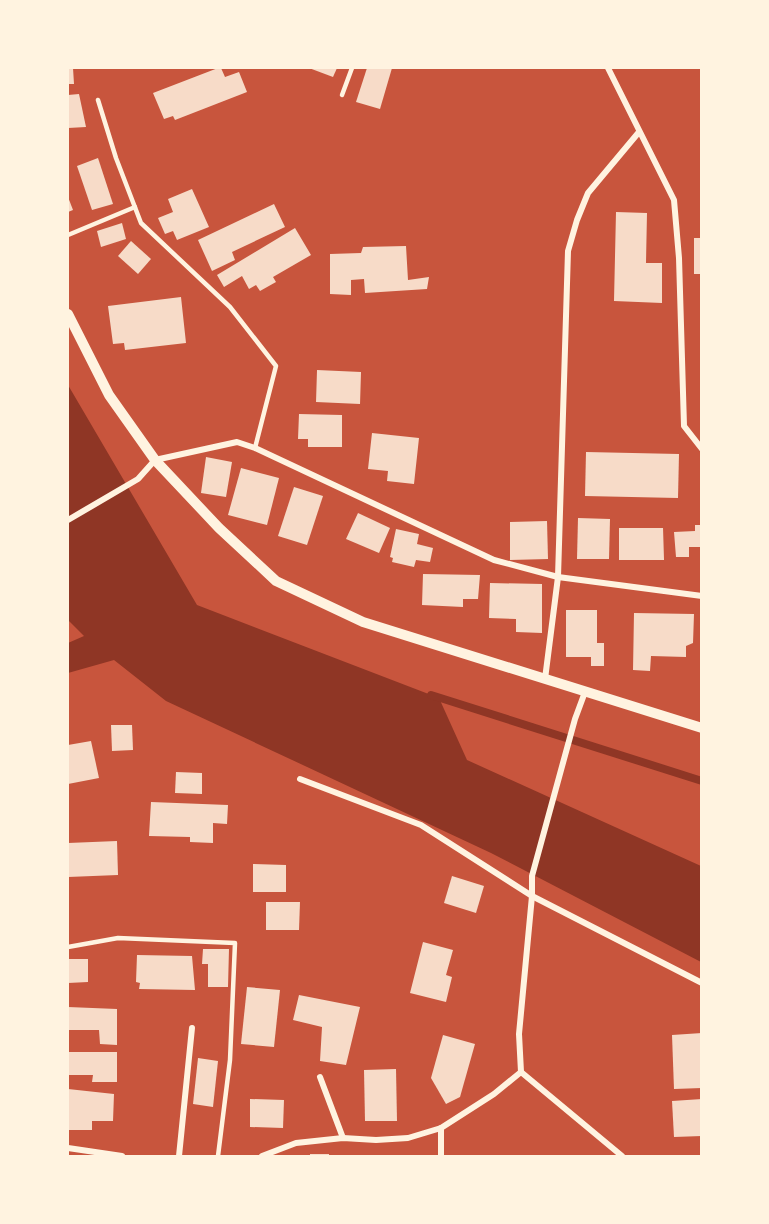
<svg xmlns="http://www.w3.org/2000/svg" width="769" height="1224" viewBox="0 0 769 1224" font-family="'Varela Round',sans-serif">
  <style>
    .water { fill: #8f3625 }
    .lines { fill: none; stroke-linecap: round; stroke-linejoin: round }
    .stream { stroke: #8f3625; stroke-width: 8 }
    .building { fill: #f7dbc8 }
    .service { stroke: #fff3e0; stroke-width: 4.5 }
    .minor { stroke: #fff3e0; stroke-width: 6 }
    .tertiary { stroke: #fff3e0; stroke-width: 10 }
  </style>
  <rect width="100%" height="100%" fill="#c8553d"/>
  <polygon class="water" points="68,385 197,605 439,698 467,760 701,866 701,962 491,853 166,701 114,660 68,673 68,643 84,636 68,620"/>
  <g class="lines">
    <polyline class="stream" points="431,695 702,781"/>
  </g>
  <g class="building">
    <polygon points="68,68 73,68 74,84 68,84"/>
    <polygon points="218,68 221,68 225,77 239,72 247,92 175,120 173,116 164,119 153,93"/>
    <polygon points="309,68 337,68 333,77"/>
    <polygon points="367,68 392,68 380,109 356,102"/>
    <polygon points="79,94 86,127 68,128 68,95"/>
    <polygon points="98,158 113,204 92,210 77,166"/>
    <polygon points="192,189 209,227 177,240 173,231 165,234 158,218 173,212 168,199"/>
    <polygon points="68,197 73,210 68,212"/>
    <polygon points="274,204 285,227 232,252 235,260 212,271 198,240"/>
    <polygon points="616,212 647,213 646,263 662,263 662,303 614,301"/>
    <polygon points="122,223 126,239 101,247 97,231"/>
    <polygon points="295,228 311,255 273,277 276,282 260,291 256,285 249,289 242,276 224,287 217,275"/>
    <rect x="694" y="238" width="8" height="36"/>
    <polygon points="131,241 151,259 138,274 118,256"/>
    <polygon points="406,246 408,280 429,277 427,289 365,293 364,279 351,280 351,295 330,294 330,254 361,253 363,247"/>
    <polygon points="181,297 186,343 125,350 124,343 113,344 108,306"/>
    <polygon points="317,370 361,372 360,404 316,402"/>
    <polygon points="299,414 342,415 342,447 308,447 308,439 298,439"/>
    <polygon points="372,433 419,438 414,484 387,481 388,471 368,469"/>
    <polygon points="586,452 679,454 678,498 585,496"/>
    <polygon points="206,457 232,462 226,497 201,493"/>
    <polygon points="241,468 279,478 267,525 228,515"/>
    <polygon points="294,487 323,496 307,545 278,536"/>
    <polygon points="358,513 390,528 379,553 346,539"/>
    <polygon points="578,518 610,519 609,559 577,559"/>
    <polygon points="547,521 548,559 510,560 510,522"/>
    <polygon points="695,525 700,525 701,547 689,547 689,557 676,557 674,532 695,531"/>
    <polygon points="619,528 663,528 664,560 619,560"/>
    <polygon points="396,529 419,534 417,544 433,548 430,562 416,560 414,567 392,562 393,558 390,557"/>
    <polygon points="423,574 480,575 478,599 463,599 463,607 422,605"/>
    <polygon points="490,583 542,584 542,633 516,632 516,619 489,618"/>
    <polygon points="566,610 597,610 597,643 604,643 604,666 591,666 591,657 566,657"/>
    <polygon points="634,613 694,614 693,643 686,646 686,657 651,656 650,671 633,670"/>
    <polygon points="111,725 132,725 133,750 112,751"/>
    <polygon points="91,741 99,778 68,784 68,745"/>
    <polygon points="176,772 202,773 202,794 175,793"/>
    <polygon points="151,802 228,805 227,824 213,823 213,843 190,842 190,837 149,836"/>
    <polygon points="117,841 118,875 68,877 68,843"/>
    <polygon points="253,864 286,865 286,892 253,892"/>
    <polygon points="452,876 484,886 476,913 444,903"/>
    <polygon points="266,902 300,902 299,930 266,930"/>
    <polygon points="423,942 453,950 446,975 452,977 446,1002 410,993"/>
    <polygon points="203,949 229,949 228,987 208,987 208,964 202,964"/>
    <polygon points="137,955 192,956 195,990 139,989 140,983 136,982"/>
    <polygon points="68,959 88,959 88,982 68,983"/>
    <polygon points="247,987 280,990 274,1047 241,1044"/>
    <polygon points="299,995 360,1007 346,1065 320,1061 322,1027 293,1020"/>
    <polygon points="68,1007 117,1009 117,1045 100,1044 99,1030 68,1030"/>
    <polygon points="702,1033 702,1088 674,1089 672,1035"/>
    <polygon points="443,1035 475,1044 460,1097 446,1104 431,1078"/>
    <polygon points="68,1052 117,1052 117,1082 92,1082 93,1075 68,1075"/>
    <polygon points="198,1058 218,1061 213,1107 193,1104"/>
    <polygon points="396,1069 397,1121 365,1121 364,1070"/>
    <polygon points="68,1089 114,1094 113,1121 92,1121 92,1130 68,1130"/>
    <polygon points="250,1099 284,1100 283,1128 250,1127"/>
    <polygon points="702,1099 702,1136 674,1137 672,1101"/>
    <rect x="310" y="1154" width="19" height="2"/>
  </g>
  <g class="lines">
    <g class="service">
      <polyline points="342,95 352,68"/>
      <polyline points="98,100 116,158 141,223 230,307 276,366 255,448"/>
      <polyline points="68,235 135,207"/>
      <polyline points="68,947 118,938 235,943 230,1060 218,1156"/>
    </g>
    <g class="minor">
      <polyline points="608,68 674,200 679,258 684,426 702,449"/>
      <polyline points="68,520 138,479 155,460 237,442 255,448 494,560 558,577 702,596"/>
      <polyline points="545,679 558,577 568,251 577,220 588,193 639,132"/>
      <polyline points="585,692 575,719 532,876 532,896 519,1034 521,1072 622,1156"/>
      <polyline points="300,779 421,825 532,896 702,983"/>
      <polyline points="320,1077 343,1138"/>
      <polyline points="441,1128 441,1156"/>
      <polyline points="68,1148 122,1156"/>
      <polyline points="179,1156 192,1028"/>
      <polyline points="262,1156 296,1143 343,1138 376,1140 408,1138 441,1128 494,1094 521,1072"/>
    </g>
    <polyline class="tertiary" points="68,314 109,395 155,460 219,528 276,581 363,622 702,728"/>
  </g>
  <rect width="769" height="1224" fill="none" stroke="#fff3e0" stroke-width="138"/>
</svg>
